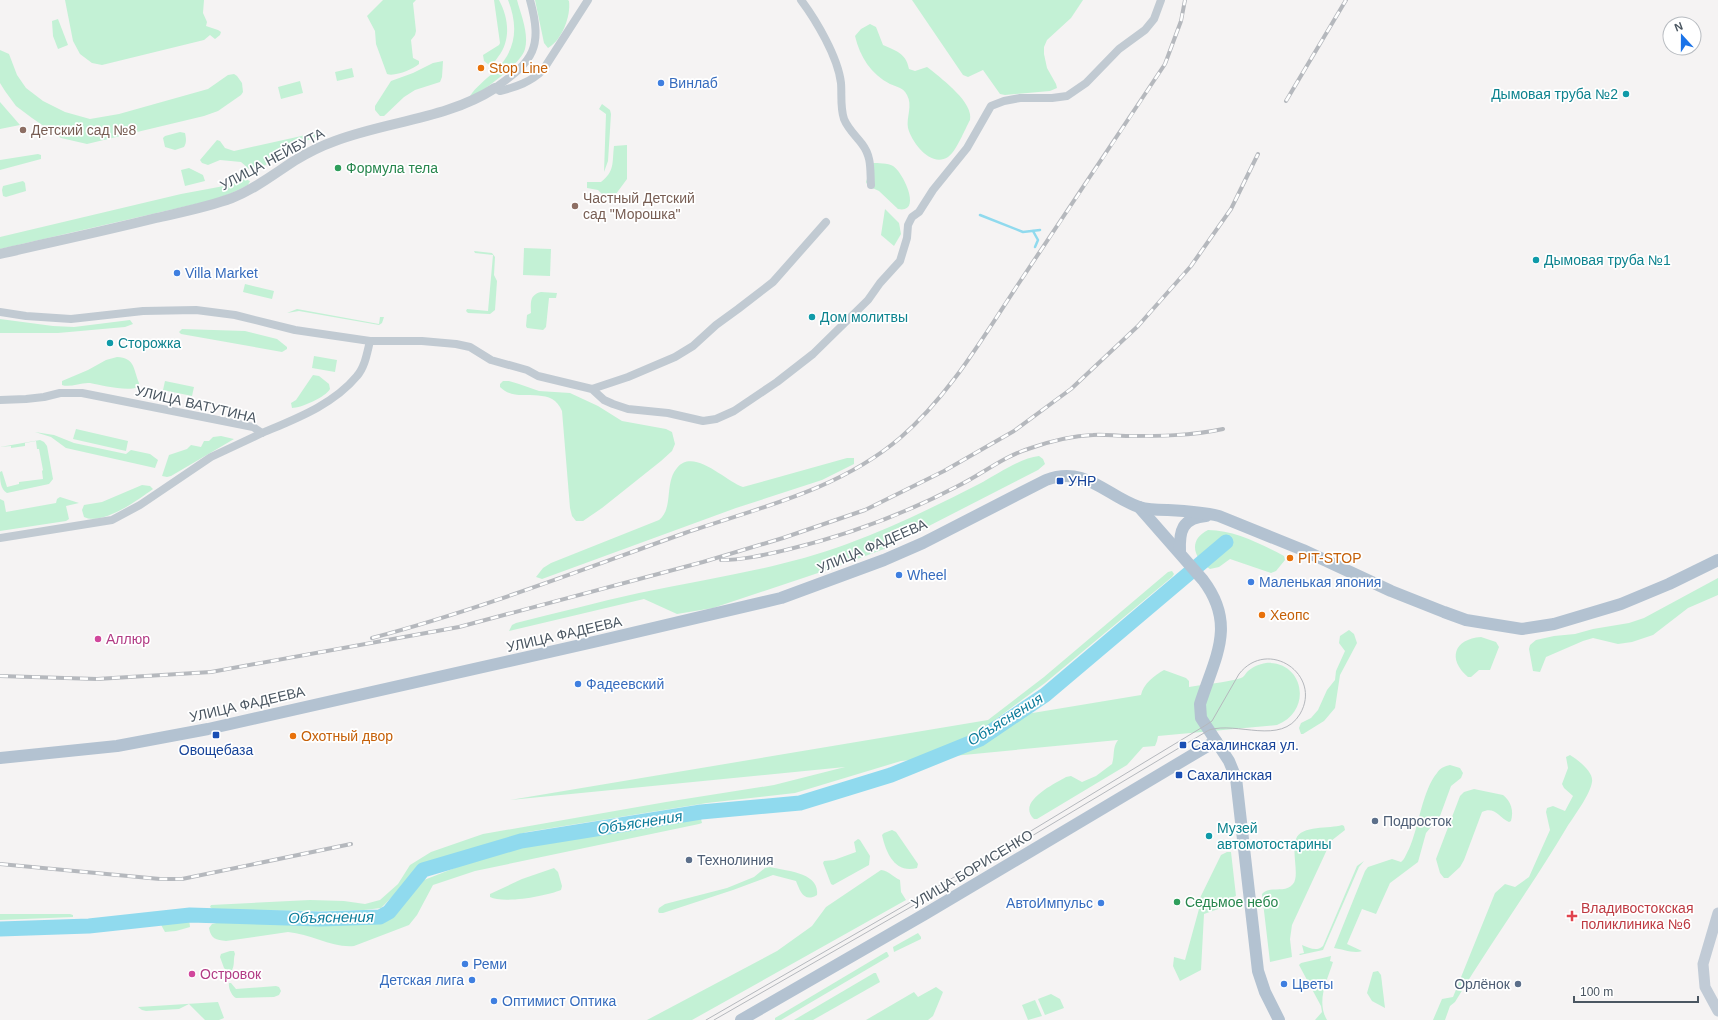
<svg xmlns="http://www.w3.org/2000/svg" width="1718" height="1020" viewBox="0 0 1718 1020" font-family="Helvetica,sans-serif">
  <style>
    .green { fill: #c3f1d5 }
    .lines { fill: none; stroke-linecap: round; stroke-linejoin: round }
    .stream { stroke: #90daee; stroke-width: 2.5 }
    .river { stroke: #90daee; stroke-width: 15 }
    .minor { stroke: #c1cad2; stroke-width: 8 }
    .tertiary { stroke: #c1cad2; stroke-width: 10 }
    .secondary { stroke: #c1cbd6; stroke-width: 11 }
    .primary { stroke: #b3c2d1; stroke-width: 12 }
    .tram { stroke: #b5b8bd; stroke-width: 1 }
    .rail-casing { stroke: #b5b8bd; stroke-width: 4 }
    .rail { stroke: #fff; stroke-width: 2.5; stroke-dasharray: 8; stroke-linecap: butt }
    .food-dot { fill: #e8710a; stroke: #fff; stroke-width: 1.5 }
    .shop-dot { fill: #3f7fe0; stroke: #fff; stroke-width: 1.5 }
    .culture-dot { fill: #0f9aa8; stroke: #fff; stroke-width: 1.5 }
    .education-dot { fill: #8d6e63; stroke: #fff; stroke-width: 1.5 }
    .leisure-dot { fill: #2e9e5b; stroke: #fff; stroke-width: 1.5 }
    .transit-dot { fill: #1a4fb4; stroke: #fff; stroke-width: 1.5 }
    .hotel-dot { fill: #d1479c; stroke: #fff; stroke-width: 1.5 }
    .service-dot { fill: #5c6f8a; stroke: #fff; stroke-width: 1.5 }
    .health-dot { fill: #e0444e; stroke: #fff; stroke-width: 1.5 }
    .labels { text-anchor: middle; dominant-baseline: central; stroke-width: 3.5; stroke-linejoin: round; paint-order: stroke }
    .food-label { font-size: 14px; fill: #c56008; stroke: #fff; text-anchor: start }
    .shop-label { font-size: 14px; fill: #366cbe; stroke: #fff; text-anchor: start }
    .culture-label { font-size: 14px; fill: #0d838f; stroke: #fff; text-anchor: start }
    .education-label { font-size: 14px; fill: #785e54; stroke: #fff; text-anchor: start }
    .street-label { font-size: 14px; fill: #4a5661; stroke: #fff }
    .leisure-label { font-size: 14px; fill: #27864d; stroke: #fff; text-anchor: start }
    .transit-label { font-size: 14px; fill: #164399; stroke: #fff; text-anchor: start }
    .hotel-label { font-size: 14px; fill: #b23c85; stroke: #fff; text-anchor: start }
    .service-label { font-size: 14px; fill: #4e5e75; stroke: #fff; text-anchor: start }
    .health-label { font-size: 14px; fill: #be3a42; stroke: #fff; text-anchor: start }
    .water-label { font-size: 15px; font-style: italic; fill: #0c7c9b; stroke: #fff }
  </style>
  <rect width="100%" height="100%" fill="#f5f3f3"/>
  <g class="green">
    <polygon points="65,0 204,0 203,13 207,22 206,26 218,30 221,32 220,35 215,39 210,35 204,40 102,65 92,63 80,54 73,41"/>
    <path d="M383 0H416L413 3 416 31 415 35 411 40 413 58 419 61V64C413 69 395 77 387 74L376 44 375 31 367 16Z"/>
    <path d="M494 0H499C509 19 511 40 498 57 495 61 494 64 489 65L484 61 483 55 499 45 500 43Z"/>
    <path d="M508 0H517C521 15 529 33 525 49 521 64 486 88 473 97L470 96C475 88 486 79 494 72 516 51 519 28 508 0Z"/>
    <path d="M535 0H568L569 1C571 16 562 40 548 48L544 43Z"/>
    <polygon points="912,0 1083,0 1071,18 1047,40 1044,47 1044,54 1047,68 1056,84 1057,88 1050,91 1005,95 1000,94 983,70 968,77 963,75"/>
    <polygon points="58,19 68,45 58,49 53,36 52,21"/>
    <path d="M870 24 876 27 883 45C896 51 906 53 909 69L915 71 927 67 931 70C943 80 974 103 970 120 965 129 956 152 948 157 931 168 912 143 908 128 906 118 913 105 907 95 904 88 897 87 890 84 871 74 860 57 855 36L861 29Z"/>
    <polygon points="0,50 9,54 17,75 26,88 43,101 65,112 90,119 119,114 208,89 228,75 234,74 237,76 242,83 243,92 241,95 218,111 204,116 87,144 61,138 32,118 16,106 5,91 0,83"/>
    <polygon points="443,61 442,77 440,82 415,90 404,97 384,116 380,116 375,110 375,106 391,81 413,73 433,63"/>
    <polygon points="352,68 354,77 337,81 335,72"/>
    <polygon points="300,81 303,93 281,99 278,87"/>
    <polygon points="0,102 20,125 0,129"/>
    <polygon points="602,104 610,110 611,114 608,161 604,172 606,114 599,109"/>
    <path d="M180 132 185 133C186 138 187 142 184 147L175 150 165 147 163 138 165 136Z"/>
    <polygon points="315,133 317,134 316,137 298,144 261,168 249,169 241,162 220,160 208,165 202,163 200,160 217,140 220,141 225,148 234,151"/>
    <path d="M627 145V179L610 202H603V195L598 190 587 188V182H601C615 171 612 163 614 146Z"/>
    <polygon points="38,154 41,155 41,159 0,170 0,160"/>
    <path d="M872 163C878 163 888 163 893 166 903 172 923 214 898 209L879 191 868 186 866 182Z"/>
    <polygon points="189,168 203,175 205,181 185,186 181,170"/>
    <polygon points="245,179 250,181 248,185 232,193 213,200 0,249 0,237 181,194 224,186"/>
    <polygon points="23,181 25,183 26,191 6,197 3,196 2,190 3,186"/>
    <polygon points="885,209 899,223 901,234 894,246 881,235"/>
    <polygon points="524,248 551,249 550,276 523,275"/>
    <polygon points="474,251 492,253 495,257 494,275 497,281 495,310 490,314 468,313 466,311 467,309 488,311 493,255 475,253"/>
    <polygon points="245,284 274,291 272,299 243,292"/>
    <path d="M541 292 557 293 556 298H549L546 327 543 330 527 328 526 326 527 315 531 313C531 303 529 295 541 292Z"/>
    <polygon points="297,309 379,324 380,317 384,317 382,323 379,325 299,311 287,313"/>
    <polygon points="0,319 53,326 74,327 130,320 133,324 125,327 58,333 0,333"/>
    <polygon points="182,329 245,331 277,339 287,347 287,349 282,352 181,334 179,332"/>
    <polygon points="314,356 337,360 335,372 312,368"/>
    <path d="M117 357C135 358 133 368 139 383V386C131 393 101 385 90 383 81 382 70 388 62 385V381L88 370 106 360Z"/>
    <path d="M313 375 319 376 329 384 330 389C326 397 301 408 292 408L291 403 296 400Z"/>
    <polygon points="165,381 194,387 192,396 163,390"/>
    <path d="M503 381H509L519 384 539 391 570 393 598 406 622 421 666 429 672 432 675 444 672 451 661 461 602 508 583 521H576L572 516 570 508 562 411C551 383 517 405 500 387V384Z"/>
    <polygon points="76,429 128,441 126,451 73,439"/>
    <polygon points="35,432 54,435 74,443 126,454 131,450 150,454 158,460 155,468 66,448 51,437"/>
    <polygon points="221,436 234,439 171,476 167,477 162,476 169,455 187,449 191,445 201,447 204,441 209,441 213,437"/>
    <path d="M40 440 44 442 47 446 53 479 49 484 7 493C0 489 0 479 0 472L2 471 7 487 19 484V482L43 479 42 471 43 470 39 449H37L36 441 25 443V446L11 448V446L0 447Z"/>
    <path d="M1039 456 1043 459 1045 464 1038 470 884 549 836 567 713 608 677 614 644 599 509 631 512 625 516 623C557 613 598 602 639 593 709 578 780 569 847 544 893 527 936 506 979 484 996 475 1020 458 1039 456Z"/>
    <path d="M847 458H854V464L822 480 736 508 542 579 536 577 543 568 551 563 659 520C674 508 664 483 677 468 694 447 726 482 743 487Z"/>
    <path d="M142 485 150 486 153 489C138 500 102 526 84 517L82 510 84 505 102 502Z"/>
    <polygon points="60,497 79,503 66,506 69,519 66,521 0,531 0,499 4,501 6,512 56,503 57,499"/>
    <path d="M1208 530C1234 530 1261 544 1284 556L1285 560 1276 571 1271 573 1230 559 1219 567 1210 569C1193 558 1188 540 1208 530Z"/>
    <path d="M1172 571 1174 574 1172 577 1045 683 996 719 1141 695C1143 684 1155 675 1164 670L1186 678 1189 681V687C1205 684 1225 683 1241 678 1244 677 1245 674 1247 672 1252 667 1259 664 1266 663 1303 660 1314 710 1277 725L1158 736 1157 741 1155 746 1143 747 1127 765 1037 819H1034C1016 802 1054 784 1066 777L1071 776 1082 782 1096 776 1112 764C1115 755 1112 748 1118 740L901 761 795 793 707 803 527 832 420 865 401 888 381 908 364 910 319 911 214 910 210 907 211 905 310 900 344 901 365 904 380 900 398 884 410 865 431 852 483 834 666 802 774 785 845 767 510 800 988 720 1044 677 1168 572Z"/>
    <polygon points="1718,578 1718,595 1688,608 1653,635 1632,642 1618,644 1593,638 1583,641 1546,657 1540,672 1533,671 1529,649 1530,645 1536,640 1554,636 1575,634 1593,629 1629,623 1644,618"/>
    <polygon points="1349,630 1354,634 1357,643 1340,675 1335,708 1324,721 1303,734 1301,734 1299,728 1301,723 1311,718 1318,710 1327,690 1335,680 1336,671 1345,651 1339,643 1340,636"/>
    <path d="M1481 637 1496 642 1499 647 1490 670H1479L1471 677H1468C1447 659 1454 639 1481 637Z"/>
    <path d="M1570 755C1578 760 1594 772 1592 782 1590 795 1574 816 1567 827 1532 886 1491 942 1455 1002L1450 1006 1445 1020H1433L1442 999 1453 997 1495 893 1505 884 1515 887 1529 877 1550 830 1546 812 1547 808 1553 806 1565 811 1573 796 1564 788 1562 784 1568 768 1566 757Z"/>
    <path d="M1450 765 1460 768 1463 773 1461 778 1451 786 1440 816 1426 833 1418 862 1390 883 1376 914 1362 909 1347 944 1362 951C1354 954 1342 949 1334 948L1365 871 1368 867 1392 859 1401 862C1405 859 1406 854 1409 849 1419 827 1422 791 1437 773 1440 768 1445 766 1450 765Z"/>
    <path d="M1474 789 1503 795C1511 801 1514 811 1511 821L1509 822C1499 818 1495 806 1482 812L1464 860 1460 867 1448 878H1444L1440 873 1436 859 1460 796 1464 792Z"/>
    <path d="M701 819 702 823 699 824 475 871 433 885 417 915 409 925 354 946C332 948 311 934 288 932L226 941C216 940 211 939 209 928L212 924 221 922 316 926 379 923 390 919 424 880 465 864 525 847Z"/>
    <path d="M1342 825 1344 826 1345 830 1331 841 1292 925 1290 939 1292 957 1270 962 1262 894C1270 885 1285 894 1293 884 1300 876 1291 851 1296 839 1301 825 1330 829 1342 825Z"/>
    <path d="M892 830 896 832 918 864 917 868C895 874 886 853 882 835L884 833Z"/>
    <polygon points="858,839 860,840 870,856 869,865 833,885 831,884 823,863 824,861 834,860 856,852 854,842"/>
    <polygon points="1227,852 1231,852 1236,896 1231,898 1227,906 1204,914 1201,970 1180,981 1173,966 1174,957 1185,960 1199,909 1199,900 1221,855"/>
    <path d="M1364 861 1359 867 1323 950 1300 955 1299 954 1304 953 1302 945C1310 948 1316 952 1323 946L1357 866Z"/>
    <path d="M770 867C785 871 820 872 817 895 804 903 800 891 796 881L773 875 733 890 663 913H659L658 911 659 908 665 904 727 888 754 877 765 868Z"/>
    <path d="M554 868 558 872 562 886 561 890C547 896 503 904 490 897V894L522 879Z"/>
    <path d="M881 870C889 871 893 877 900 880L901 892 906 900 692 1020H647L777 951 812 926 826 907Z"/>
    <polygon points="0,914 70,914 73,915 73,917 0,920"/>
    <polygon points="187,918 189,919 190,927 176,931 165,932 160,923 162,921"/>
    <polygon points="918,933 921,937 921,939 894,952 893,947"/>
    <path d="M230 951H234L235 954C233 959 235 965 232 970L227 971 224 968 220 957 221 954Z"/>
    <polygon points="886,952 887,952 889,956 888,957 781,1020 775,1020 775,1018"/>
    <path d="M1331 956 1330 961 1333 962C1327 981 1316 1001 1327 1020H1315L1322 1012 1321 1006 1299 965 1301 963Z"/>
    <polygon points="1378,971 1381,975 1385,1008 1372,1001 1367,993 1373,972"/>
    <polygon points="874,973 876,973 880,982 813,1020 794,1020"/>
    <path d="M229 983H231L236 989 276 986 279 987 281 991 279 995 274 997 236 998C232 996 228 988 229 983Z"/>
    <polygon points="936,987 943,992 933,1016 928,1020 866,1020 914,992 918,997"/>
    <polygon points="1051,994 1060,999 1064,1008 1045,1015 1038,999"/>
    <polygon points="1035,1000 1042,1016 1028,1020 1022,1005"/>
    <polygon points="218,1002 224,1018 219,1020 205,1020 189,1004 179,1009 146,1011 142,1010 138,1007"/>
  </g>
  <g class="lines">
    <g class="stream">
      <polyline points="980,215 1023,232 1040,230"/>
      <polyline points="1033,231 1038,240 1035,247"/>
    </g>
    <polyline class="river" points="0,929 89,926 190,915 320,919 380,917 389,912 423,870 521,841 701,812 800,803 891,775 980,739 1045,695 1226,542"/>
    <g class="minor">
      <path d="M801 0C816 20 838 57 841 83 842 95 840 107 844 119 848 129 856 136 862 144 872 157 870 170 871 185"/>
      <path d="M495 88 500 91C516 87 531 82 543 70L588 0"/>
      <path d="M495 88C534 61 543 47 530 0"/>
      <polyline points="0,312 26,316 71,319 143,311 196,310 235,315 295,330 370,341 422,341 456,344 470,347 491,360 527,370 538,376 592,389 604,400 613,404 628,409 668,413 703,421 716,419 734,411 777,382 813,354 868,300 880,283 900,261 907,238 908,225 912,217 919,212 933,190 967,148 991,106 1004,101 1020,98 1052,98 1067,96 1086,83 1119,49 1145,30 1154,19 1161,0"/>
      <polyline points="592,389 628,377 675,357 693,346 716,325 738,309 773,282 826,222"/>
      <path d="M0 400 26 399 44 397 60 393H82L253 427 262 433C295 419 333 405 357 376 365 367 367 353 370 341"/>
      <polyline points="0,538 112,520 140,505 211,457 262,433"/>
    </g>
    <path class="tertiary" d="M0 254C52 242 104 231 156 218 182 212 208 207 232 198 255 189 274 174 294 161 307 153 321 146 335 141 388 121 447 119 495 88"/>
    <polyline class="secondary" points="1718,913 1703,964 1705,987 1718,1011"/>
    <g class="primary">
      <path d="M1139 507 1203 580C1237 625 1215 657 1200 704L1201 718 1229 761 1236 778 1258 971 1265 992 1279 1020"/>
      <path d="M1180 552C1179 531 1182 518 1206 516"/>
      <path d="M0 758 117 746 208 729 598 641 781 598 884 560 923 543 1046 480C1086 465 1106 496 1139 507 1148 510 1158 510 1167 510 1184 511 1202 512 1219 516L1303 550 1391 591 1444 612 1466 620 1522 629 1554 624 1621 604 1669 584 1718 560"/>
      <polyline points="741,1020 925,914 1216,741"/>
    </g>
    <path class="tram" d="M706 1020 968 869 1206 725 1212 721 1239 674C1268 637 1323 675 1300 714 1281 746 1237 721 1209 730L970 873 714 1020"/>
    <g class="rail-casing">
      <g id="rail">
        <polyline points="1286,101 1346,0"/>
        <path d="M721 560C743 560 764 555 786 550 845 536 902 515 956 487 981 475 1004 456 1031 448 1051 441 1072 436 1093 435 1104 434 1115 436 1126 436 1158 436 1191 436 1223 429"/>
        <path d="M372 638C478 610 581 570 685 533 758 508 839 490 900 438 950 395 983 337 1019 283 1068 210 1117 137 1165 64L1181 21 1185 0"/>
        <polyline points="0,676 97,679 211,672 459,627 703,562 783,538 865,510 944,471 1014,431 1071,389 1138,326 1191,266 1231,209 1258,154"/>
        <polyline points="0,864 160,879 182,879 351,844"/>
      </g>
    </g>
    <use href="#rail" class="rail"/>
  </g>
  <g class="food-dot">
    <circle cx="481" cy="68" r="4"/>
    <circle cx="1290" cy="558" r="4"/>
    <circle cx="1262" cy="615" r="4"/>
    <circle cx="293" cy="736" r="4"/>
  </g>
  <g class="shop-dot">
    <circle cx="661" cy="83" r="4"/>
    <circle cx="177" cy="273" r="4"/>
    <circle cx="899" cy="575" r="4"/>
    <circle cx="1251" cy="582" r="4"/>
    <circle cx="578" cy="684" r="4"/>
    <circle cx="1101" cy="903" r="4"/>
    <circle cx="465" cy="964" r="4"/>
    <circle cx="472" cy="980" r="4"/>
    <circle cx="1284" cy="984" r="4"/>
    <circle cx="494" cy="1001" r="4"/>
  </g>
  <g class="culture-dot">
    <circle cx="1626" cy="94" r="4"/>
    <circle cx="1536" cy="260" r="4"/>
    <circle cx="812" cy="317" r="4"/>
    <circle cx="110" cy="343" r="4"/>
    <circle cx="1209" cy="836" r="4"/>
  </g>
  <g class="education-dot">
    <circle cx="23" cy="130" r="4"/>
    <circle cx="575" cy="206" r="4"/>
  </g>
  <g class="leisure-dot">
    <circle cx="338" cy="168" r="4"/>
    <circle cx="1177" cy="902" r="4"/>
  </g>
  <g class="transit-dot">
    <rect x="1056" y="477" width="8" height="8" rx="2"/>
    <rect x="212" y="731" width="8" height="8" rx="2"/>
    <rect x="1179" y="741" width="8" height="8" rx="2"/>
    <rect x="1175" y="771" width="8" height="8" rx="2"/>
  </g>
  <g class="hotel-dot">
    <circle cx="98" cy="639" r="4"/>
    <circle cx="192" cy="974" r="4"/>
  </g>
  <g class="service-dot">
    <circle cx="1375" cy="821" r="4"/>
    <circle cx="689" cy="860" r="4"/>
    <circle cx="1518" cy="984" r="4"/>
  </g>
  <path class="health-dot" d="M1570 910h4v4h4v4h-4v4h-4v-4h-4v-4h4z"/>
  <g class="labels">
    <g class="food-label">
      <text x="489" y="68">Stop Line</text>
      <text x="1298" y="558">PIT-STOP</text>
      <text x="1270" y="615">Хеопс</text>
      <text x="301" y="736">Охотный двор</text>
    </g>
    <g class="shop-label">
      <text x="669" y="83">Винлаб</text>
      <text x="185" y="273">Villa Market</text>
      <text x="907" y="575">Wheel</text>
      <text x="1259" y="582">Маленькая япония</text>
      <text x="586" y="684">Фадеевский</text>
      <text x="1093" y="903" text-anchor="end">АвтоИмпульс</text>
      <text x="473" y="964">Реми</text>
      <text x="464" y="980" text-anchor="end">Детская лига</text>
      <text x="1292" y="984">Цветы</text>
      <text x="502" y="1001">Оптимист Оптика</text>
    </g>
    <g class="culture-label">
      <text x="1618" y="94" text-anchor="end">Дымовая труба №2</text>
      <text x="1544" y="260">Дымовая труба №1</text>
      <text x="820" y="317">Дом молитвы</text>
      <text x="118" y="343">Сторожка</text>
      <text x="1217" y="828">Музей<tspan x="1217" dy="16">автомотостарины</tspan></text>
    </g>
    <g class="education-label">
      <text x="31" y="130">Детский сад №8</text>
      <text x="583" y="198">Частный Детский<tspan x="583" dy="16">сад "Морошка"</tspan></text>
    </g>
    <g class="street-label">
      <text transform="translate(272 159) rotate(-28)">УЛИЦА НЕЙБУТА</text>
      <text transform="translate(196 404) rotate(13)">УЛИЦА ВАТУТИНА</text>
      <text transform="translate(872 546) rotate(-23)">УЛИЦА ФАДЕЕВА</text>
      <text transform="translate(564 634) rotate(-13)">УЛИЦА ФАДЕЕВА</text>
      <text transform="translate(247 704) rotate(-13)">УЛИЦА ФАДЕЕВА</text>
      <text transform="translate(972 869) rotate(-31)">УЛИЦА БОРИСЕНКО</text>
    </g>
    <g class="leisure-label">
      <text x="346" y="168">Формула тела</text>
      <text x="1185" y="902">Седьмое небо</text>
    </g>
    <g class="transit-label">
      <text x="1068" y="481">УНР</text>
      <text x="1191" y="745">Сахалинская ул.</text>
      <text x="216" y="750" text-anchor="middle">Овощебаза</text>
      <text x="1187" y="775">Сахалинская</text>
    </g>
    <g class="hotel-label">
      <text x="106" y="639">Аллюр</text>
      <text x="200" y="974">Островок</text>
    </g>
    <g class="service-label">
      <text x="1383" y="821">Подросток</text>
      <text x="697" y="860">Технолиния</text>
      <text x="1510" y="984" text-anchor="end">Орлёнок</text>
    </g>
    <g class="health-label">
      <text x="1581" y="908">Владивостокская<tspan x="1581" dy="16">поликлиника №6</tspan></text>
    </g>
    <g class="water-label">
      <text transform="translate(1005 719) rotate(-32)">Объяснения</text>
      <text transform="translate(640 822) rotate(-9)">Объяснения</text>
      <text transform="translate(331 917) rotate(-1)">Объяснения</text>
    </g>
  </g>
  <g transform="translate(1682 36) rotate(339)"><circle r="19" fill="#ffffff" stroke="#b7bbc0"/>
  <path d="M0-3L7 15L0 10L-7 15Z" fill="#1a73e8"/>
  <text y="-6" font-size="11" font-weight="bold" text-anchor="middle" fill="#4a5661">N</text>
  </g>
  <path d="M1574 996v6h124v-6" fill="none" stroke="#4a5661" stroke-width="2"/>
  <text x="1580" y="996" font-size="12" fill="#4a5661" stroke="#ffffff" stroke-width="3" paint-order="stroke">100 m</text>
</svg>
